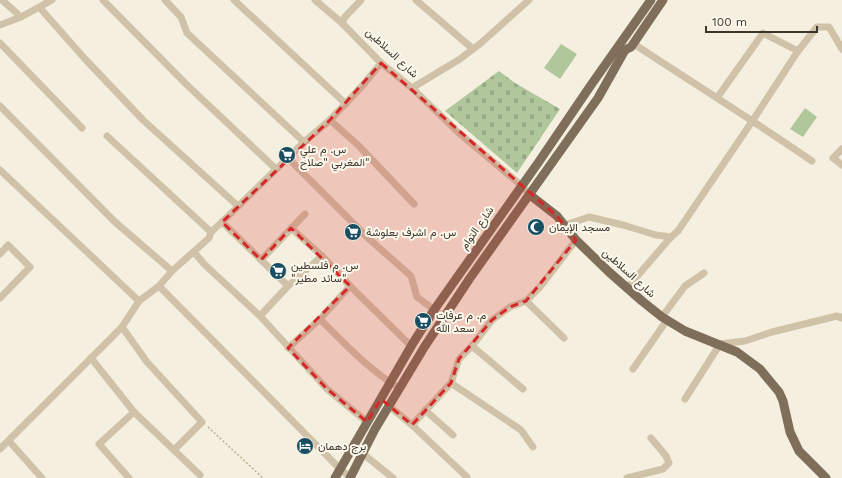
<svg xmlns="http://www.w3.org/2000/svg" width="842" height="478" viewBox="0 0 842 478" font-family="'Work Sans',Vazirmatn,sans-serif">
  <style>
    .cemetery { fill: url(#cemetery-stones) }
    .park { fill: #b0c79c }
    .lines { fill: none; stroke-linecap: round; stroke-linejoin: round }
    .path { stroke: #bcad92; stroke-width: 1.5; stroke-dasharray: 2 2; stroke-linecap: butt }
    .minor { stroke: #d0c2a8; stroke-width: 7 }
    .major { stroke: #7f6e59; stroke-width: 9 }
    .marked { fill: #d62828; fill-opacity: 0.2; stroke: #d62828; stroke-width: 3; stroke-dasharray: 8 5; stroke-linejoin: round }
    .labels { text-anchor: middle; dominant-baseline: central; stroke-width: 4; stroke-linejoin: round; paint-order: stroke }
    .street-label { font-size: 11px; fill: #3c3329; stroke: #fcf8ec }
    .poi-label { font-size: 11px; fill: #3c3329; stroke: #fcf8ec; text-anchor: start }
  </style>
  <defs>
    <pattern id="cemetery-stones" width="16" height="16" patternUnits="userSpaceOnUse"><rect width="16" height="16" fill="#b0c79c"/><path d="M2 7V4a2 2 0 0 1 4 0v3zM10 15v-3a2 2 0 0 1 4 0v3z" fill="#98ab86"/></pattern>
  </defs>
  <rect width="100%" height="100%" fill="#f5efdf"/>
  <polygon class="cemetery" points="499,71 515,83 560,109 517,173 445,111"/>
  <g class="park">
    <polygon points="561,44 577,54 560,79 544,68"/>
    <polygon points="805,108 817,117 803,137 790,129"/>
  </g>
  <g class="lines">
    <polyline class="path" points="208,427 263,478"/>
    <g class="minor">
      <polyline points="2,0 21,17"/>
      <polyline points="103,0 186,84 276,169"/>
      <polyline points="165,0 181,17 187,33 304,142"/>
      <polyline points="234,0 346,104"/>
      <polyline points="315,0 342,23 381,63 412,88 459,133 522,186 530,195"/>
      <polyline points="416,0 473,49"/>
      <polyline points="40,8 85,59 143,120 238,206"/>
      <polyline points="342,23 345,17 361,0"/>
      <polyline points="0,25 21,17 52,0"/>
      <polyline points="0,43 82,128"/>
      <path d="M634 44C693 83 754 121 812 161"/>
      <polyline points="412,88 460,59 481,43 529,0"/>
      <polyline points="717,98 763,33 798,51"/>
      <polyline points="0,106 115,222 172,271"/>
      <polyline points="330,120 359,146 414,204"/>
      <polyline points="107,136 211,232"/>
      <polyline points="842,149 833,158 842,165"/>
      <polyline points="288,158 368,238 411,276 417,297 444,317"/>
      <polyline points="0,170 139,301"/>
      <polyline points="222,222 288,286"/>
      <polyline points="565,225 589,217 623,225 656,235 671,237 678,231 753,120 798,51 817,27 829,27 842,49"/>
      <polyline points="194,252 204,264 260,316 327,389 367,422"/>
      <polyline points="0,254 8,245 30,267 0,298"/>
      <polyline points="261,260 305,214"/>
      <polyline points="159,286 340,469 350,477"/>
      <polyline points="350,286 411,346"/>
      <polyline points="627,288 671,237"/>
      <polyline points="526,301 564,338"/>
      <polyline points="260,316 288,286 322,256"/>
      <polyline points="662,317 685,286 704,273"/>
      <path d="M320 319C345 344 368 369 399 388"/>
      <polyline points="122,327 147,362 202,422 174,450"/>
      <polyline points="472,346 523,389"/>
      <polyline points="288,348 320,319 350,286 322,256 291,228"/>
      <polyline points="91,358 134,412 200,475"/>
      <polyline points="633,369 667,320"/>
      <polyline points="451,383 521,430 533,447"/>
      <polyline points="685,399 720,344 745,341 772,332 837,316 841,318 842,317"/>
      <polyline points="389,406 412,425 451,383 459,359 472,346 492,320 510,307 526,301 540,287 576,240"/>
      <polyline points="425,410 453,435"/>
      <polyline points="412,425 467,477"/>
      <polyline points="9,441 42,478"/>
      <polyline points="0,449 122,327 139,301 159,286 172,271 209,238 211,232 222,222 304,142 330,120 363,85 381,63"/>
      <polyline points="362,453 393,478"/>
      <polyline points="129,478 99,444 134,412"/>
      <polyline points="627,478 663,469 669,463 666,456 651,438"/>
    </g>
    <g class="major">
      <polyline points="530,195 557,216 576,240 609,272 642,301 662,317 685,331 737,352 760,369 779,392 783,401 790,432 799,451 826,478"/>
      <polyline points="335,478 413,343 434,310 538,163 591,85 651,0"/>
      <polyline points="350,478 375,429 425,346 470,278 598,98 625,50 631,47 663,0"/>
    </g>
  </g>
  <path class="marked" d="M381 63 557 216 576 240 526 301 510 307 492 320 459 359 451 383 412 425 381 399 367 422 327 389 288 348 350 286 291 228 261 260 222 222 330 120Z"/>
  <defs>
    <g id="supermarket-disc" transform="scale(0.9)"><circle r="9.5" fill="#194f63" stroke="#fcf8ec"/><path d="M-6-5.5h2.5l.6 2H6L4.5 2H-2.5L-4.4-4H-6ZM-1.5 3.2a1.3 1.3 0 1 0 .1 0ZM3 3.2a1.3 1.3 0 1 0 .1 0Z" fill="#fff"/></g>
    <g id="mosque-disc" transform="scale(0.9)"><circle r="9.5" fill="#194f63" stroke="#fcf8ec"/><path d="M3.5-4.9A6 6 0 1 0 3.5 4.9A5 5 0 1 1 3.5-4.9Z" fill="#fff"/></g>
    <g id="hotel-disc" transform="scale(0.9)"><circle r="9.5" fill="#194f63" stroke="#fcf8ec"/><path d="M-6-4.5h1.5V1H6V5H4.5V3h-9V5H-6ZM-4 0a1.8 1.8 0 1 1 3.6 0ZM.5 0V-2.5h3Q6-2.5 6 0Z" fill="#fff"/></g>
  </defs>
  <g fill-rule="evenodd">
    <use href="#supermarket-disc" x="287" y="155"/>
    <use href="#mosque-disc" x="536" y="227"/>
    <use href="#supermarket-disc" x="353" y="232"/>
    <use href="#supermarket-disc" x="278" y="271"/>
    <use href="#supermarket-disc" x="423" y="321"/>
    <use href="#hotel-disc" x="305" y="446"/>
  </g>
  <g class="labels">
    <g class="street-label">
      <text transform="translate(392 53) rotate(43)">شارع السلاطين</text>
      <text transform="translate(477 228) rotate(-55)">شارع التوام</text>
      <text transform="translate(629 273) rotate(42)">شارع السلاطين</text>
    </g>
    <g class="poi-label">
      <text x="300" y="149">س. م علي<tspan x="300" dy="13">المغربي "صلاح"</tspan></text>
      <text x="549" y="227">مسجد الإيمان</text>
      <text x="366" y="232">س. م اشرف بعلوشة</text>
      <text x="291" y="265">س. م فلسطين<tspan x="291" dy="13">"سائد مطير"</tspan></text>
      <text x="436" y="315">م. م عرفات<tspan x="436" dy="13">سعد الله</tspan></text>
      <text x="318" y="446">برج دهمان</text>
    </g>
  </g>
  <path d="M706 26v6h111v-6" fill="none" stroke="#3c3329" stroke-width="2"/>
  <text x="712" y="26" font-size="12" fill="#3c3329" stroke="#fcf8ec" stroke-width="3" paint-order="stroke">100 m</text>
</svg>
